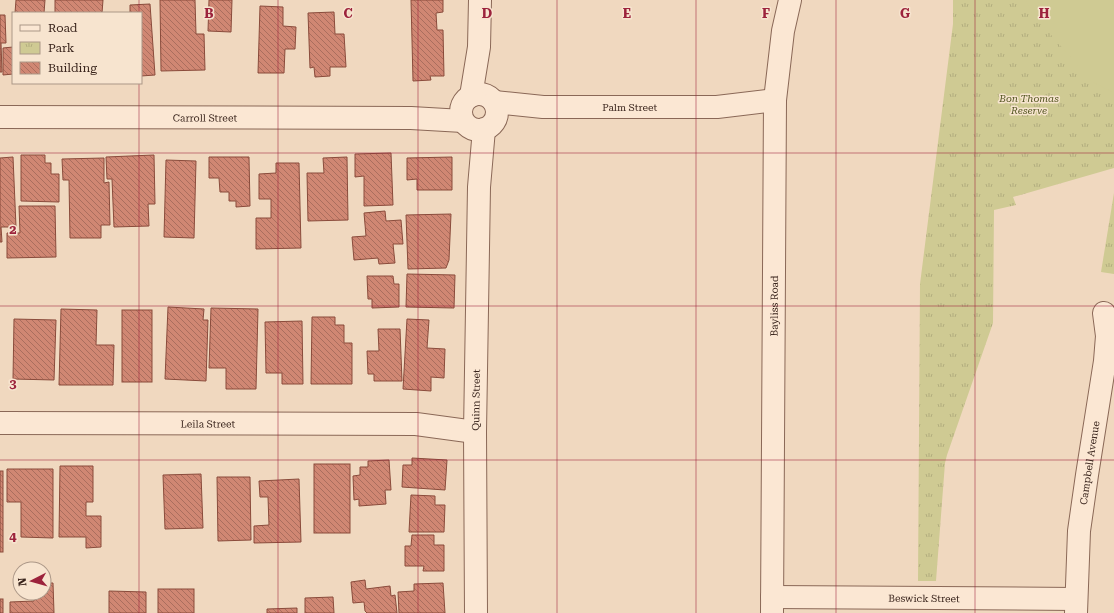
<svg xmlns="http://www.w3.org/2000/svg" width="1114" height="613" viewBox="0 0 1114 613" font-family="'Roboto Serif',serif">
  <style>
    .park { fill: url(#park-tufts) }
    .pitch { fill: #cfca93 }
    .building { fill: url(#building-back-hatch); stroke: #8a4b3b }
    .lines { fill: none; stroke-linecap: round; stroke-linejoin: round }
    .minor-casing { stroke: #8a6857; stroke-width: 24 }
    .minor { stroke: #fbe7d3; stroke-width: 22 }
    .grid { fill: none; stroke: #9c233c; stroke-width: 1; stroke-opacity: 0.55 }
    .labels { text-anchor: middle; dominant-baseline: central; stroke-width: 3; stroke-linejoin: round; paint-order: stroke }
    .park-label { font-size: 10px; font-style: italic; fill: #535621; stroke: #f7e4cf }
    .street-label { font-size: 10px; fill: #39241c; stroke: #f7e4cf }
    .grid-label { font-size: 13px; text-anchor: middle; font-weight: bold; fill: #9c233c; stroke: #f7e4cf; stroke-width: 3; stroke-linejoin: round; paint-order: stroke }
  </style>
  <defs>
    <pattern id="park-tufts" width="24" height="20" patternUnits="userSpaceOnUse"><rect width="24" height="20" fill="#cfca93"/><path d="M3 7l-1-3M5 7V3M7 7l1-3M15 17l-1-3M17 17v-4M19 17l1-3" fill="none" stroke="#b2ad7e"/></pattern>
    <pattern id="building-back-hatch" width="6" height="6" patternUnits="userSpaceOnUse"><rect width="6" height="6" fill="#d08773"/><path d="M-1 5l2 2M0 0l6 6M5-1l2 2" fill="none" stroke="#aa6e5e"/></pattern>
  </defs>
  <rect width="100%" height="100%" fill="#f0d8bf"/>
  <g class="park">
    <polygon points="953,0 1114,0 1114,168 1013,197 1016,205 994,210 993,323 947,455 945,463 936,581 918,581 920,284 953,24"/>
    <polygon points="1114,193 1114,274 1101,272"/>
  </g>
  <polygon class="pitch" points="1026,0 1114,0 1114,93 1091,81 1032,13"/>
  <g class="building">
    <polygon points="16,0 45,0 44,13 15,13"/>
    <polygon points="55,0 103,0 102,13 55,13"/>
    <polygon points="160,0 195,0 196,34 204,34 205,70 161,71"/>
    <polygon points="209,0 232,0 231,32 208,31"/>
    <polygon points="411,0 443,0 443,12 436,13 437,30 443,30 444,76 430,76 431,80 413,81"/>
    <polygon points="150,4 155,75 141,76 141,13 130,13 130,5"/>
    <polygon points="260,6 283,7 283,26 296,27 295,49 285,49 284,73 258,73"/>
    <polygon points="334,12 335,34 344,34 346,67 330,67 330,76 315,77 314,67 310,68 308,13"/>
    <polygon points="0,15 5,15 6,43 1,43 2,72 0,72"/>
    <polygon points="13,47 13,74 3,75 3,48"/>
    <polygon points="391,153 393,205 364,206 364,176 355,177 355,154"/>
    <polygon points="21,155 45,155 45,163 51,163 51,174 59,174 59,202 21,201"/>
    <polygon points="154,155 155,204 148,204 149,226 114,227 112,179 107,179 106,157"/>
    <polygon points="13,157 16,227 1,227 2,242 0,242 0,158"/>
    <polygon points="209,157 249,157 250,206 236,207 236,201 229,201 229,192 220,192 219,178 209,178"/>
    <polygon points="347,157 348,220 308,221 307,173 324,173 323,158"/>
    <polygon points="452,157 452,190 417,190 417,179 407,180 407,158"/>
    <polygon points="104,158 104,183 109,182 110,225 101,225 101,238 70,238 69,180 63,180 62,159"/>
    <polygon points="166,160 196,161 194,238 164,237"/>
    <polygon points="276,163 299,163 301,248 256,249 256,218 271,218 271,199 259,199 259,174 276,173"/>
    <polygon points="19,206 55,206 56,257 7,258 7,233 20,233"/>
    <polygon points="385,211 386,221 401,220 403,244 393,244 395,263 379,264 378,258 354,260 352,237 366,236 364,213"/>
    <polygon points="451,214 449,260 446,268 408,269 406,215"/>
    <polygon points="407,274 455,275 454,308 406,307"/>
    <polygon points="367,276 393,276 394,284 399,284 399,307 372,308 372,299 368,299"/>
    <polygon points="168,307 204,309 203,320 208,320 206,381 165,379"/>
    <polygon points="211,308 258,309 256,389 226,389 226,368 209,368"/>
    <polygon points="61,309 97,310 96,345 114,345 113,385 59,385"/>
    <rect x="122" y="310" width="30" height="72"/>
    <polygon points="312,317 335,317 335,325 344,325 344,343 352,343 352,384 311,384"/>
    <polygon points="14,319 56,320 54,380 13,379"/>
    <polygon points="407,319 429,320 427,348 445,349 444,378 431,377 431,391 403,389"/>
    <polygon points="302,321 303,384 282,384 282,373 266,373 265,322"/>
    <polygon points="378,329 400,329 402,381 374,381 374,374 368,374 367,351 379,351"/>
    <polygon points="412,458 447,460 445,490 402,487 403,465 412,465"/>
    <polygon points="389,460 391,490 385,490 386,504 359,506 359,499 354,500 353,476 360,475 360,467 368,467 368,461"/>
    <rect x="314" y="464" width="36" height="69"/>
    <polygon points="60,466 93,466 93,502 86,502 86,516 101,516 101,547 86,548 86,537 59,537"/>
    <polygon points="7,469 53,469 53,538 21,537 21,502 7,502"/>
    <rect x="0" y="471" width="3" height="81"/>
    <polygon points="201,474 203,528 165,529 163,475"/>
    <polygon points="217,477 250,477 251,540 218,541"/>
    <polygon points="299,479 301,542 254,543 254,526 269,525 268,497 260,497 259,481"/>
    <polygon points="411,495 435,496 435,505 445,505 444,532 409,532"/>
    <polygon points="412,535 434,535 434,545 444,545 444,571 423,571 424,566 405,566 405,546 411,546"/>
    <polygon points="365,580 366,589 390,586 391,596 395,595 397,613 367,613 365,611 364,602 353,603 351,582"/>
    <polygon points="44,583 53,583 54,613 10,613 10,602 34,601 34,593 44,593"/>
    <polygon points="443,583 445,613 399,613 398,592 414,591 414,584"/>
    <rect x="158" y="589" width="36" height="24"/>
    <polygon points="109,591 146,592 146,613 109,613"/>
    <polygon points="333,597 334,613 305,613 305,598"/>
    <rect x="0" y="599" width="3" height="14"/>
    <polygon points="297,608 297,613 267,613 267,609"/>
  </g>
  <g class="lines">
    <g class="minor-casing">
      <g id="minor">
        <circle cx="479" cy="112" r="18"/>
        <polyline points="471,96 479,47 480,0"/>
        <path id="s1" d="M494 102 543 107H717L775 100"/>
        <path id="s2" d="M0 117 411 118 463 121"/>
        <path id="s3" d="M0 423 416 424 475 432"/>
        <path id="s4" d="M772 597 1076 599"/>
        <path id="s5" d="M476 613 475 432 479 187 484 129"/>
        <path id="s6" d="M772 613 775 100 783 31 790 0"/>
        <path id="s7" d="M1076 613 1079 531 1087 475 1105 361 1107 336 1104 313"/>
      </g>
    </g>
    <use href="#minor" class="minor"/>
  </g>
  <path class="grid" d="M139 0V13M278 0V613M418 0V613M557 0V613M696 0V613M836 0V613M975 0V613M139 83V613M0 153H1114M0 306H1114M0 460H1114"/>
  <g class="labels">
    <g class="park-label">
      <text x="1029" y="98">Bon Thomas<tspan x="1029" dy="12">Reserve</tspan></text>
    </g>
    <g class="street-label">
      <text stroke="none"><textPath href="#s1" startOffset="136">Palm Street</textPath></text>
      <text stroke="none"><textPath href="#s2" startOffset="205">Carroll Street</textPath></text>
      <text stroke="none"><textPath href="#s6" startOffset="307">Bayliss Road</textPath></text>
      <text stroke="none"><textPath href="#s5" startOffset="213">Quinn Street</textPath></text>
      <text stroke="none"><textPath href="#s3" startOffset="208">Leila Street</textPath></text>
      <text stroke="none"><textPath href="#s7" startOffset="151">Campbell Avenue</textPath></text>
      <text stroke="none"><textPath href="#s4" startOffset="152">Beswick Street</textPath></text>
    </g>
  </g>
  <g class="grid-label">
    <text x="209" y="18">B</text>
    <text x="348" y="18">C</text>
    <text x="487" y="18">D</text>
    <text x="627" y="18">E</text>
    <text x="766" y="18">F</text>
    <text x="905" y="18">G</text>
    <text x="1044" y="18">H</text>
    <text x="13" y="234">2</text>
    <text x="13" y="388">3</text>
    <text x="13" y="541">4</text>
  </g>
  <rect x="12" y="12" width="130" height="72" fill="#f7e4cf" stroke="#ab9787"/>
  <rect x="20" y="25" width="20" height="6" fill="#fbe7d3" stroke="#ab9787"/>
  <text x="48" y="32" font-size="12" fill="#39241c">Road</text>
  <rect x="20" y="42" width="20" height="12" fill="url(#park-tufts)" stroke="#ab9787"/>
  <text x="48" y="52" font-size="12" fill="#39241c">Park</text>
  <rect x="20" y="62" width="20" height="12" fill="url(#building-back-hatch)" stroke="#ab9787"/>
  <text x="48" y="72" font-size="12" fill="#39241c">Building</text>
  <g transform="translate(32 581) rotate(264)"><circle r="19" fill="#f7e4cf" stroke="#ab9787"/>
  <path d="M0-3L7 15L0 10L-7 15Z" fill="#9c233c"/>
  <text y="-6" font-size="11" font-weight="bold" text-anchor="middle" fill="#39241c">N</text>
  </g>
</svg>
